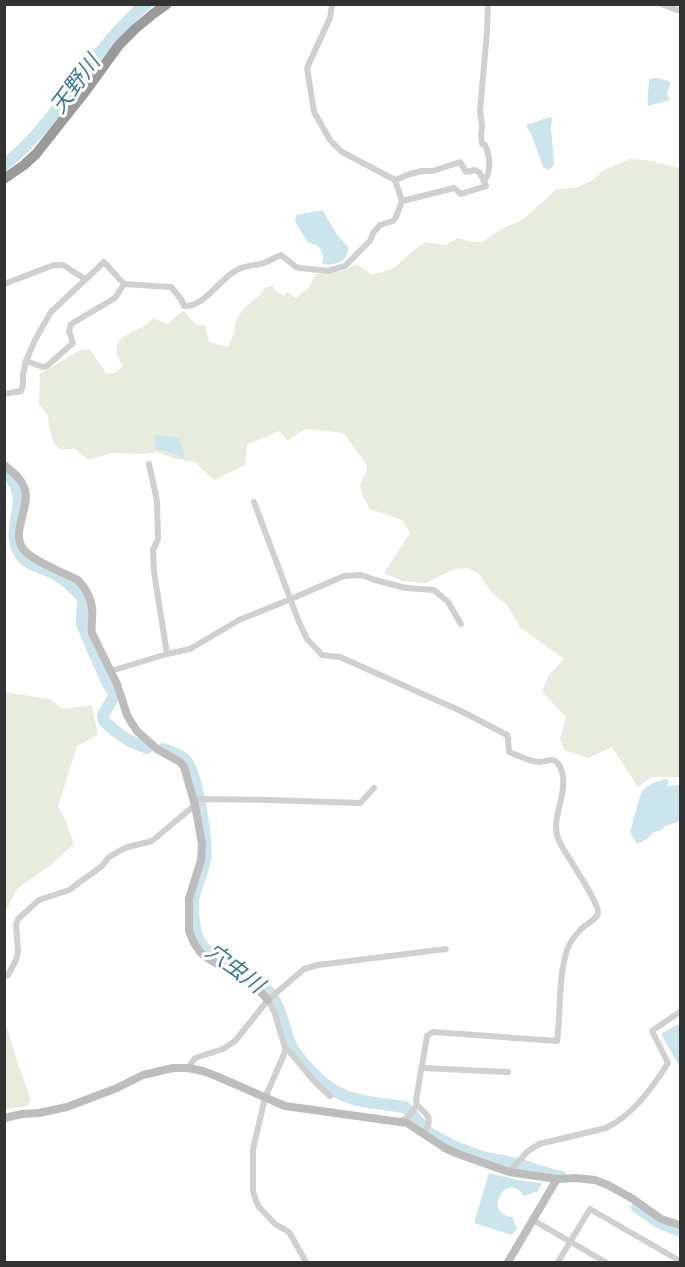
<svg xmlns="http://www.w3.org/2000/svg" width="685" height="1267" viewBox="0 0 685 1267" font-family="Poppins,'Noto Sans JP',sans-serif">
  <style>
    .green { fill: #e7ecdf }
    .water { fill: #cce4ec }
    .lines { fill: none; stroke-linecap: round; stroke-linejoin: round }
    .river { stroke: #cce4ec; stroke-width: 12 }
    .street { stroke: #d0d0d0; stroke-width: 6 }
    .secondary { stroke: #bdbdbd; stroke-width: 8 }
    .highway { stroke: #9a9a9a; stroke-width: 10 }
    .labels { text-anchor: middle; dominant-baseline: central; stroke-width: 6; stroke-linejoin: round; paint-order: stroke }
    .water-label { font-size: 22px; font-style: italic; fill: #3d7a8f; stroke: #fff }
  </style>
  <rect width="100%" height="100%" fill="#fff"/>
  <g class="green">
    <path d="M631 159 646 160 680 168V777H651L638 787 612 747 588 758 564 750 560 739 566 717 542 692 548 676 564 659 521 628 507 605 492 593 479 574 468 568 456 569 439 576 426 583 402 581 384 573 410 533 402 520 370 509 363 497 360 485 367 470 366 464 346 436 343 433 307 429 298 433 288 441 279 431 247 445 245 465 214 480 195 462 173 458 157 452 144 454 112 453 88 460 75 449H59L53 441 49 427 48 415 39 404 40 374 80 350H90L107 374 117 372 123 366 116 353 117 344 123 337 146 325 153 318 167 324 183 311 196 324 205 326 209 342 228 347 234 333 236 320 244 308 259 296 265 288 272 286 276 291 284 296 287 292 296 298 310 286 316 274C331 274 344 272 357 264L372 275 394 268 415 249 425 242 445 245 458 238 471 242H482L501 229 522 220 557 189 576 188 591 181 605 169Z"/>
    <polygon points="4,692 50,699 63,709 92,705 98,735 77,746 58,806 66,822 74,844 52,864 17,889 7,909 4,906"/>
    <polygon points="4,1018 18,1064 31,1100 27,1106 6,1109 4,1109"/>
  </g>
  <g class="water">
    <path d="M656 78 666 80 671 83 667 93 670 100 648 106C647 101 649 85 649 79Z"/>
    <polygon points="550,117 552,118 551,128 554,165 549,170 543,167 532,136 526,125"/>
    <path d="M321 210 323 211 338 236 348 247C348 264 334 265 322 264 325 253 320 243 308 243L295 221 296 215Z"/>
    <polygon points="156,435 175,437 179,439 184,455 183,458 167,451 155,449 155,436"/>
    <path d="M666 779 669 781 667 786 680 785V821L665 826 662 830 654 832 647 839 637 844 630 832 641 793C647 785 656 781 666 779Z"/>
    <polygon points="678,1024 680,1027 680,1063 678,1064 662,1036 662,1033"/>
    <path d="M489 1173 517 1180 542 1183 538 1191 524 1196C506 1169 481 1215 513 1217L515 1225 518 1228 512 1235 474 1223Z"/>
  </g>
  <g class="lines">
    <g class="river">
      <path d="M4 165C50 130 80 72 119 30 128 21 136 12 146 4"/>
      <path d="M4 470C10 476 15 482 17 490 24 511 6 530 20 554 26 565 44 568 55 574 66 580 75 589 83 598L82 624 107 682 115 695 103 715 104 721C117 734 130 743 147 748"/>
      <path d="M163 749C171 752 182 755 187 762 197 774 208 845 205 860 203 874 195 887 193 900 192 907 194 928 197 936 204 960 251 973 268 991 280 1005 283 1024 289 1041 292 1051 300 1059 307 1067 338 1103 362 1101 405 1107L429 1133 455 1147 482 1157 521 1165 538 1171 561 1177"/>
      <polyline points="637,1207 658,1222 680,1231"/>
    </g>
    <g class="street">
      <path d="M332 4 330 18 307 68 314 112 330 140 342 152 395 180 402 201 454 188 461 194 486 186 484 181C492 171 490 156 485 145L482 144 481 136 482 125 480 111 487 32 488 4"/>
      <polyline points="661,4 680,11"/>
      <polyline points="395,180 410,174 422,171 433,171 460,162 466,172 475,170 479,172 484,181"/>
      <polyline points="4,284 54,265 63,265 85,279"/>
      <polyline points="26,361 43,367 47,366 73,343 69,331 71,324 115,298 124,284"/>
      <path d="M4 394 21 391 23 385V374L26 361 35 340 51 312 104 262 124 284 171 287 181 299 184 306C205 307 219 279 237 270 245 265 255 266 264 263 270 261 275 257 281 255L296 267 300 268 328 271 345 266 370 241 373 233 380 225 393 221 396 217 402 201"/>
      <polyline points="149,464 157,501 158,539 153,550 154,572 167,654"/>
      <path d="M254 502 299 622 307 639 322 655 340 657 463 712 507 735 508 738 509 752C518 755 529 762 539 762 547 762 554 756 559 765 573 789 548 817 559 841 565 854 600 903 598 913 597 919 587 924 582 928 576 934 570 942 567 950 558 979 561 1011 557 1041L433 1032 427 1036 416 1100 417 1105C412 1112 410 1117 401 1121"/>
      <polyline points="111,671 167,654 190,649 239,620 291,599 344,576 361,575 375,580 406,588 434,590 448,602 461,624"/>
      <polyline points="193,799 268,800 360,803 374,788"/>
      <polyline points="4,976 8,975 16,960 18,951 16,924 18,919 39,900 69,890 102,866 108,858 119,851 128,847 152,841 195,805"/>
      <polyline points="268,1000 275,1014 285,1048 285,1052 265,1098 253,1149 253,1191 256,1201 259,1207 275,1224 289,1232 306,1262"/>
      <polyline points="285,1048 289,1051 315,1082 330,1096"/>
      <polyline points="188,1068 195,1058 223,1049 235,1041 268,1000 304,969 318,965 446,949"/>
      <polyline points="422,1068 508,1072"/>
      <path d="M417 1105C429 1116 433 1118 424 1134"/>
      <path d="M509 1172 527 1152 539 1144 606 1128C633 1115 653 1087 668 1063L652 1031 653 1030 680 1012"/>
      <polyline points="533,1220 605,1262"/>
      <polyline points="558,1262 590,1209 680,1261"/>
    </g>
    <g class="secondary">
      <path d="M4 465C13 472 22 479 25 490 30 509 10 533 24 550 33 561 64 573 78 580 88 591 94 603 92 618 92 623 91 627 92 633L117 684 127 715 131 722 137 731 157 749 180 762 184 767 195 805 202 844 201 860 189 899V931L194 943 201 953 209 959 257 988 268 1000"/>
      <polyline points="4,1118 22,1114 39,1113 67,1107 117,1088 143,1075 173,1068 188,1068 203,1071 216,1076 285,1106 407,1123 445,1148 458,1154 509,1172 557,1179 575,1178 595,1180 608,1185 633,1199 661,1219 680,1225"/>
      <polyline points="508,1262 557,1179"/>
    </g>
    <polyline class="highway" points="4,179 24,165 36,154 85,92 119,45 135,29 153,14 167,4"/>
  </g>
  <g class="labels">
    <g class="water-label">
      <text transform="translate(75 84) rotate(-53)">天野川</text>
      <text transform="translate(235 968) rotate(37)">穴虫川</text>
    </g>
  </g>
  <rect width="685" height="1267" fill="none" stroke="#333333" stroke-width="12"/>
</svg>
